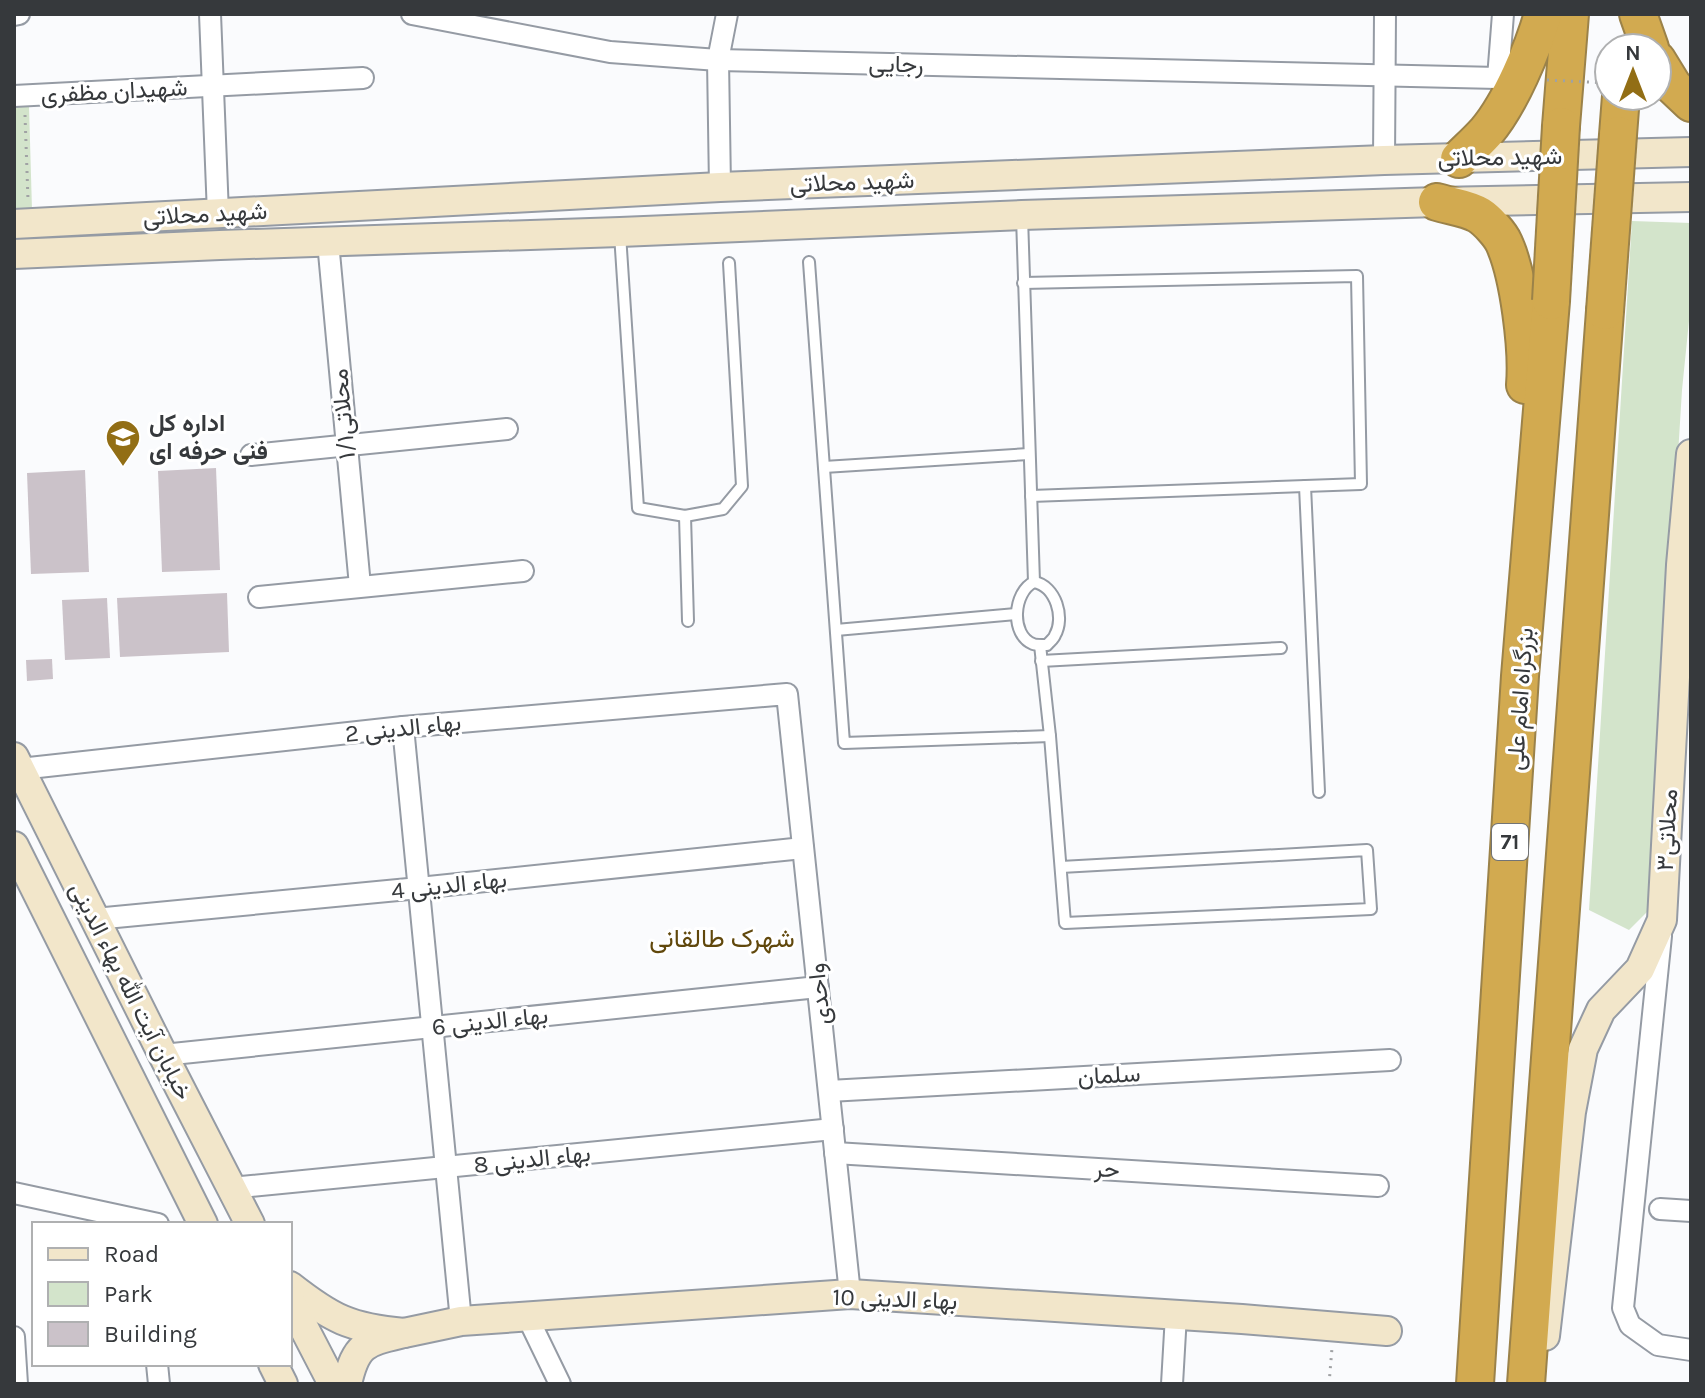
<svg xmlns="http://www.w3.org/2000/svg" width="1705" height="1398" viewBox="0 0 1705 1398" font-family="Karla,Vazirmatn,sans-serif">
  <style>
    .green { fill: #d3e4cb }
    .building { fill: #cbc2c9 }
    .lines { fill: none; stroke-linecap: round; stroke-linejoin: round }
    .lane-casing { stroke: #959ba4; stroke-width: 14 }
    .street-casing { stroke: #959ba4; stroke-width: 24 }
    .secondary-casing { stroke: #959ba4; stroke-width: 32 }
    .highway-casing { stroke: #9b8249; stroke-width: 40 }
    .path { stroke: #a0a2a4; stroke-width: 3; stroke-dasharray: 2 6; stroke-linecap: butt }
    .lane { stroke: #fff; stroke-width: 10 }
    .street { stroke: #fff; stroke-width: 20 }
    .secondary { stroke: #f2e6ca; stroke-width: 28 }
    .highway { stroke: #d2aa50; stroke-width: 36 }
    .highway-bridge-casing { stroke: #9b8249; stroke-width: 40; stroke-linecap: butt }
    .path-bridge { stroke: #a0a2a4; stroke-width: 3; stroke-dasharray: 2 6; stroke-linecap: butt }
    .highway-bridge { stroke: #d2aa50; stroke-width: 36 }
    .labels { text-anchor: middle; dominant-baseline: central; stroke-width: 6; stroke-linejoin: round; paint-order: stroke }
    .shield { fill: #fff; stroke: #727476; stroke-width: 2 }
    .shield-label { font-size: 22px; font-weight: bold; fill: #36393c }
    .street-label { font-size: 24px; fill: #36393c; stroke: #fff }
    .poi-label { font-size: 24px; font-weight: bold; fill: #36393c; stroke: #fff; text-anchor: start }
    .neighbourhood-label { font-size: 26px; fill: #61480c; stroke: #fff }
  </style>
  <rect width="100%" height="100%" fill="#fafbfd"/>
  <g class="green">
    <polygon points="29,106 32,210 14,208 14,107"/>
    <polygon points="1632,221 1691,223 1691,301 1682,390 1650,909 1629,930 1589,910"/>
  </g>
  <g class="building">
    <polygon points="216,468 220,570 162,572 158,471"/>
    <polygon points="85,470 89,572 31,574 27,473"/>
    <polygon points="227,593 229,652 120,657 117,598"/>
    <polygon points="107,598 110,658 65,660 62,600"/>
    <polygon points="52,659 53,679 27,681 26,660"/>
  </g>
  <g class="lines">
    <g class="lane-casing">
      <g id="lane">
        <polyline points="1022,217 1034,582"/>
        <polyline points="620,234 638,508 685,516 723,509 742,486 729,263"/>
        <polyline points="809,262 844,743 1050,736"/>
        <polyline points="1023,283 1357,276 1361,484 1031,496"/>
        <polyline points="824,467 1029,454"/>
        <polyline points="1305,486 1319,792"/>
        <polyline points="685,516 688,621"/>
        <path d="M1034 582C1056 586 1065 618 1055 635 1054 639 1049 642 1047 645 1045 645 1035 645 1033 644 1010 635 1013 592 1034 582Z"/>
        <polyline points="836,630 1016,614"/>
        <polyline points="1040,645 1050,736 1065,923 1371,909 1367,850 1061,867"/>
        <polyline points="1041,661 1281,648"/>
      </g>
    </g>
    <g class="street-casing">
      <g id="street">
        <polyline points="210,14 218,214"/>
        <polyline points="412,14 610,52 718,60 1498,78 1503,14"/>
        <polyline points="14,15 19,14"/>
        <polyline points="14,96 363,78"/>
        <polyline points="1384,160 1385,14"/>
        <polyline points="720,187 718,60 727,14"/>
        <polyline points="328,242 360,586"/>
        <polyline points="251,455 507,429"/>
        <polyline points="259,597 523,571"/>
        <polyline points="403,727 461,1321"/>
        <polyline points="20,769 403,727 787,694 850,1294"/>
        <polyline points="95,919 419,888 803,848"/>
        <polyline points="1661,936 1623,1308 1630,1325 1658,1345 1691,1350"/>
        <polyline points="163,1055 818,987"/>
        <polyline points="829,1091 1390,1060"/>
        <polyline points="835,1153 1378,1186"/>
        <polyline points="231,1188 833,1129"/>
        <polyline points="14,1193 158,1224"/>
        <polyline points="1660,1209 1691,1211"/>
        <polyline points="527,1316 560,1384"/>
        <polyline points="14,1337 17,1384"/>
        <polyline points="157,1364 159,1384"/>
        <polyline points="1172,1384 1176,1315"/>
      </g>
    </g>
    <g class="secondary-casing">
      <g id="secondary">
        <polyline points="14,224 720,187 1384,160 1691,152"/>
        <polyline points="14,254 220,245 620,232 1022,215 1437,202 1691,197"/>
        <polyline points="14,757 163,1055 250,1224"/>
        <polyline points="14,846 203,1224"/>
        <path d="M290 1286C332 1319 350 1328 404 1333 366 1342 356 1343 347 1384"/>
        <polyline points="290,1301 333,1384"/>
        <polyline points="404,1333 461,1321 850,1294 1242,1319 1387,1331"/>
        <polyline points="1545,1336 1571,1112 1583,1049 1601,1010 1640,969 1662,920 1681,565 1691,454"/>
        <polyline points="273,1364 283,1384"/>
      </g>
    </g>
    <g class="highway-casing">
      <g id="highway">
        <polyline points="1638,14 1650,48"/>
        <polyline points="1657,60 1673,86 1691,103"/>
        <polyline points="1561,126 1570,14"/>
        <polyline points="1618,135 1621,96"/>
        <path d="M1459 159C1468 150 1478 141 1486 132 1510 104 1533 49 1543 14"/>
        <path d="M1437 202C1450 206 1468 208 1479 215 1487 220 1500 234 1504 243 1519 276 1528 349 1525 385"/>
        <polyline points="1475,1384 1520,676 1551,301"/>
        <polyline points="1526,1384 1605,311"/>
      </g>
    </g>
    <g class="path">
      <polyline points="25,115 28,200"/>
      <polyline points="1329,1384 1332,1348"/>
    </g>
    <use href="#lane" class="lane"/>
    <use href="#street" class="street"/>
    <use href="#secondary" class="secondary"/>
    <use href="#highway" class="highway"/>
    <g class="highway-bridge-casing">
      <g id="highway-bridge">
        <polyline points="1551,301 1561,126"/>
        <polyline points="1605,311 1618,135"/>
      </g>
    </g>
    <polyline class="path-bridge" points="1547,80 1609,83"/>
    <use href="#highway-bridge" class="highway-bridge"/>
  </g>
  <defs>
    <g id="school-pin" transform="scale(1.8)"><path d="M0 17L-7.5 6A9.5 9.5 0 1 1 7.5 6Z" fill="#926e15" stroke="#fff"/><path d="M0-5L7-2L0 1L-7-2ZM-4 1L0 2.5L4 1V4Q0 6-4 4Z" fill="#fff"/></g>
  </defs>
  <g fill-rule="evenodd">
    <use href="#school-pin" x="123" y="437"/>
  </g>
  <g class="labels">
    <rect class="shield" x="1492" y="824" width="36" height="36" rx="6"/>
    <g class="shield-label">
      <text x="1510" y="842">71</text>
    </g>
    <g class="street-label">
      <text transform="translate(896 64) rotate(1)">رجایی</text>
      <text transform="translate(114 91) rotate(-3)">شهیدان مظفری</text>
      <text transform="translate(1500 157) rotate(-1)">شهید محلاتی</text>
      <text transform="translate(852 182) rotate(-2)">شهید محلاتی</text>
      <text transform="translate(205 214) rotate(-3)">شهید محلاتی</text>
      <text transform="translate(343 414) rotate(-95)">محلاتی۱/۱</text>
      <text transform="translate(1520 699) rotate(-86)">بزرگراه امام علی</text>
      <text transform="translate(403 728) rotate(-6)">بهاء الدینی 2</text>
      <text transform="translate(1667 830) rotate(-87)">محلاتی۳</text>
      <text transform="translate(449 885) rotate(-6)">بهاء الدینی 4</text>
      <text transform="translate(131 991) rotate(63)">خیابان آیت الله بهاء الدینی</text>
      <text transform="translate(819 994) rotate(-96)">واحدی</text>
      <text transform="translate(490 1021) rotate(-6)">بهاء الدینی 6</text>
      <text transform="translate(1109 1075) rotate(-3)">سلمان</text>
      <text transform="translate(532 1159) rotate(-6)">بهاء الدینی 8</text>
      <text transform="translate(1107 1169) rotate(3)">حر</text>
      <text transform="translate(895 1299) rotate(2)">بهاء الدینی 10</text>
    </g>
    <g class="poi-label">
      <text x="149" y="423">اداره کل<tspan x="149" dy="28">فنی حرفه ای</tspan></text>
    </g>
    <g class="neighbourhood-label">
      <text x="722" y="938">شهرک طالقانی</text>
    </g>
  </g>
  <rect width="1705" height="1398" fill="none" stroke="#36393c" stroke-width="32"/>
  <rect x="32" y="1222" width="260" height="144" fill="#ffffff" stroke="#afb0b1" stroke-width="2"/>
  <rect x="48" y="1248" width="40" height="12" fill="#f2e6ca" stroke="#afb0b1" stroke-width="2"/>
  <text x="104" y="1262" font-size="24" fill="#36393c">Road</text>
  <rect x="48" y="1282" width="40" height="24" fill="#d3e4cb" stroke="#afb0b1" stroke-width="2"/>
  <text x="104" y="1302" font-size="24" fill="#36393c">Park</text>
  <rect x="48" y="1322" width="40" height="24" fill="#cbc2c9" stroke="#afb0b1" stroke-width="2"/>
  <text x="104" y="1342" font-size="24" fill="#36393c">Building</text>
  <g transform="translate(1633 72)"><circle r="38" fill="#ffffff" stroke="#afb0b1" stroke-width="2"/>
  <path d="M0-6L14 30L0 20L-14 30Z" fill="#926e15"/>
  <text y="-12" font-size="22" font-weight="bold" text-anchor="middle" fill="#36393c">N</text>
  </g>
</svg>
